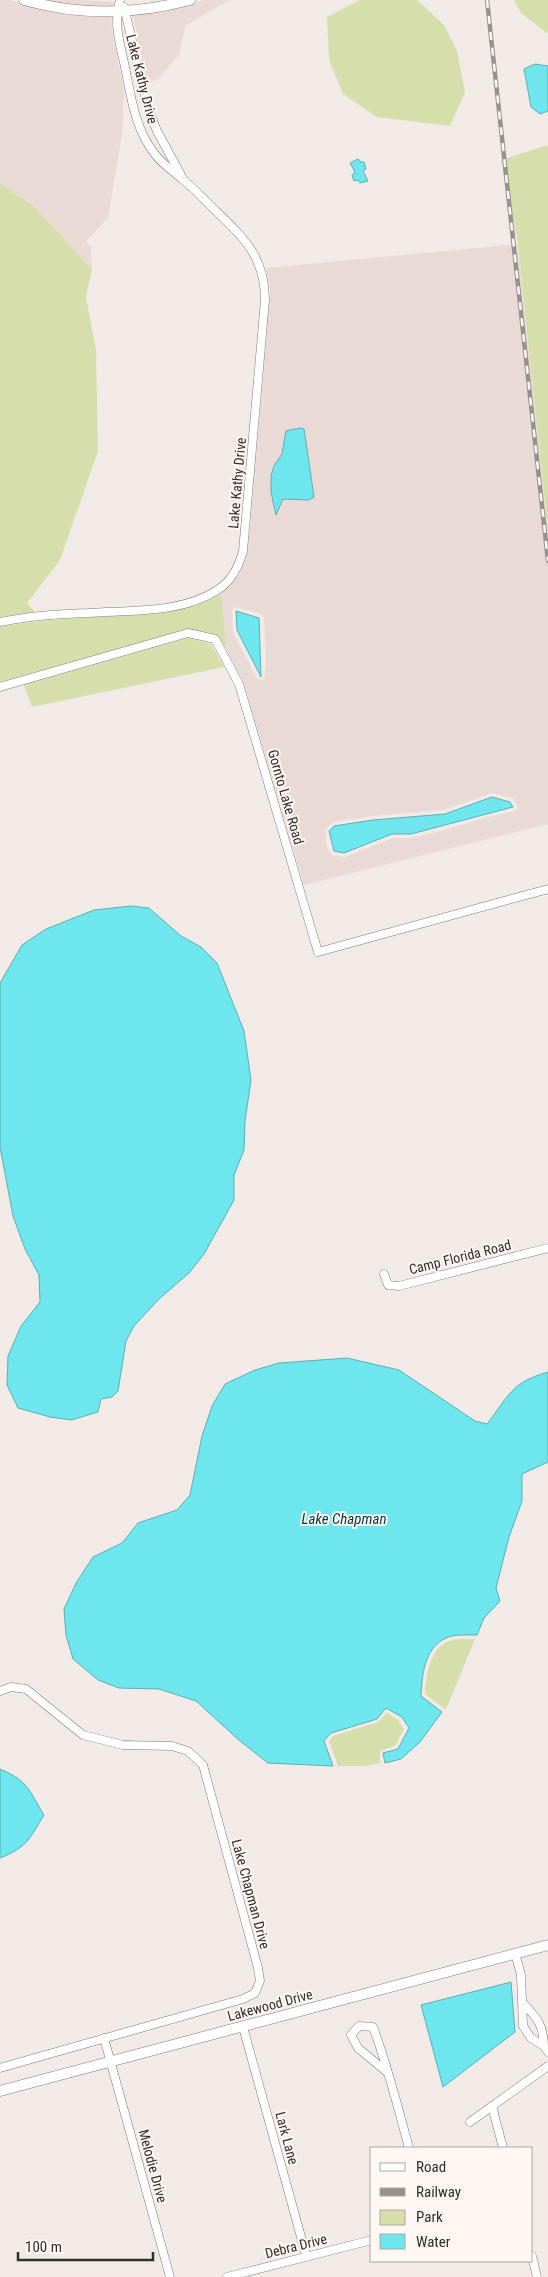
<svg xmlns="http://www.w3.org/2000/svg" width="548" height="2277" viewBox="0 0 548 2277" font-family="'Roboto Condensed',sans-serif">
  <style>
    .built { fill: #e9dad5; fill-rule: evenodd }
    .green { fill: #d6dfab }
    .water { fill: #6de6ed; stroke: #5bafb4 }
    .lines { fill: none; stroke-linecap: round; stroke-linejoin: round }
    .minor-casing { stroke: #827b78; stroke-width: 9 }
    .tertiary-casing { stroke: #827b78; stroke-width: 11 }
    .minor { stroke: #fff; stroke-width: 8 }
    .tertiary { stroke: #fff; stroke-width: 10 }
    .rail-casing { stroke: #96918f; stroke-width: 4.5 }
    .rail { stroke: #fff7f4; stroke-width: 2.5; stroke-dasharray: 8; stroke-linecap: butt }
    .labels { text-anchor: middle; dominant-baseline: central; stroke-width: 4; stroke-linejoin: round; paint-order: stroke }
    .street-label { font-size: 14px; fill: #322f2e; stroke: #fff7f4 }
    .water-label { font-size: 15px; font-style: italic; fill: #003d40; stroke: #fff7f4 }
  </style>
  <rect width="100%" height="100%" fill="#f1eae7"/>
  <g class="built">
    <polygon points="0,0 9,0 68,15 111,17 112,31 124,91 122,134 108,218 86,241 91,247 92,269 32,205 0,183"/>
    <polygon points="43,0 82,0 114,2 112,8 70,5"/>
    <polygon points="204,0 229,0 185,26 179,55 157,80 147,82 133,16 166,11"/>
    <path d="M518 244 548 533V824L304 885 244 683 226 648 220 595 241 573 248 552 270 300V286L266 268ZM234 607H236L261 614 264 617 266 662 264 680 257 679 233 632 232 611ZM492 793 512 798 517 803V809L512 812 492 816 440 831 411 838H392L345 857 332 855 327 848 325 830 333 822 372 816 444 810Z"/>
  </g>
  <g class="green">
    <polygon points="360,0 417,0 444,25 457,51 465,92 450,126 377,117 343,94 329,60 327,17"/>
    <polygon points="514,0 548,0 548,34 521,13"/>
    <polygon points="548,145 548,533 518,244 501,160"/>
    <polygon points="0,183 32,205 92,269 86,297 96,350 98,451 60,560 27,603 35,612 0,617"/>
    <path d="M221 594 226 648 217 635 187 629 0 682V627C31 621 61 619 92 617 135 615 183 617 221 594Z"/>
    <polygon points="188,638 211,644 224,667 32,707 24,685"/>
    <path d="M475 1639 447 1707 445 1709 425 1694C426 1677 429 1650 447 1642 455 1638 466 1639 475 1639Z"/>
    <polygon points="387,1713 398,1720 404,1729 395,1746 380,1751 380,1763 366,1766 338,1766 329,1741 333,1736 378,1722"/>
  </g>
  <g class="water">
    <polygon points="535,64 548,66 548,111 540,114 531,107 524,69"/>
    <polygon points="358,159 361,162 364,162 366,169 363,171 368,181 360,183 358,180 354,181 352,175 355,172 350,163"/>
    <polygon points="300,428 304,429 314,497 309,500 283,499 276,515 271,492 271,476 274,466 282,454 286,431"/>
    <polygon points="236,611 259,618 261,677 237,630"/>
    <polygon points="492,797 510,802 513,807 411,834 392,834 344,853 334,851 329,831 334,826 373,820 445,814"/>
    <polygon points="131,906 149,908 181,936 201,947 217,963 244,1031 251,1080 245,1121 244,1150 234,1175 234,1200 204,1254 189,1273 159,1299 134,1326 126,1341 118,1391 112,1397 101,1399 98,1412 71,1420 50,1417 18,1408 7,1385 8,1356 21,1326 40,1302 39,1275 25,1249 13,1216 0,1147 0,983 22,945 46,929 94,910"/>
    <path d="M347 1358 399 1370 475 1421 487 1424C509 1396 510 1383 548 1372V1462L522 1474V1501L509 1537 496 1588 500 1601 484 1618 477 1635C467 1635 454 1634 446 1638 424 1648 422 1676 421 1696L442 1712 420 1742 401 1759 385 1763 383 1753 398 1749 409 1728 402 1717 386 1708 377 1719 331 1733 324 1741 333 1766 268 1763 240 1741 196 1701 159 1689 119 1688 98 1680 73 1659 66 1635 64 1609 76 1583 93 1557 122 1543 138 1523 177 1510 190 1495 202 1436 212 1406 225 1384 255 1370 279 1363Z"/>
    <path d="M0 1769C29 1781 29 1791 44 1815 29 1839 28 1847 0 1858Z"/>
    <polygon points="511,1982 515,2032 443,2087 421,2005"/>
  </g>
  <g class="lines">
    <g class="minor-casing">
      <g id="minor">
        <polyline points="124,7 148,108 157,131 182,177"/>
        <path d="M0 622C29 616 58 614 88 613 130 610 182 614 219 589 232 580 239 566 243 551L265 300C265 257 244 238 215 210 204 200 194 188 182 179 172 170 162 164 154 153 135 128 131 97 125 67 120 44 113 23 120 0"/>
        <polyline points="0,687 188,633 215,639 239,684 318,952 548,889"/>
        <polyline points="384,1274 388,1285 399,1286 548,1248"/>
        <polyline points="0,1691 11,1687 26,1689 83,1735 123,1745 172,1746 188,1751 203,1765 258,1968 260,1981 255,1993 243,1999 0,2068"/>
        <polyline points="515,1953 521,1975 523,2026 531,2038 544,2046 548,2052"/>
        <path d="M523 2003C538 2019 543 2024 544 2046"/>
        <polyline points="243,2027 306,2255"/>
        <polyline points="104,2038 170,2277"/>
        <path d="M388 2073 358 2048 351 2035 359 2026 373 2027C388 2067 398 2108 409 2148"/>
        <polyline points="492,2106 503,2148"/>
        <polyline points="470,2122 548,2066"/>
        <polyline points="532,2256 537,2277"/>
        <polyline points="227,2277 372,2240"/>
      </g>
    </g>
    <g class="tertiary-casing">
      <g id="tertiary">
        <path d="M24 0C80 16 134 15 190 0"/>
        <polyline points="0,2091 548,1945"/>
      </g>
    </g>
    <use href="#minor" class="minor"/>
    <use href="#tertiary" class="tertiary"/>
    <g class="rail-casing">
      <polyline id="rail" points="487,0 548,561"/>
    </g>
    <use href="#rail" class="rail"/>
  </g>
  <g class="labels">
    <g class="street-label">
      <text transform="translate(142 79) rotate(76)">Lake Kathy Drive</text>
      <text transform="translate(237 483) rotate(-85)">Lake Kathy Drive</text>
      <text transform="translate(286 797) rotate(74)">Gornto Lake Road</text>
      <text transform="translate(460 1257) rotate(-14)">Camp Florida Road</text>
      <text transform="translate(251 1894) rotate(75)">Lake Chapman Drive</text>
      <text transform="translate(270 2005) rotate(-15)">Lakewood Drive</text>
      <text transform="translate(287 2138) rotate(75)">Lark Lane</text>
      <text transform="translate(153 2166) rotate(75)">Melodie Drive</text>
      <text transform="translate(296 2246) rotate(-14)">Debra Drive</text>
    </g>
    <g class="water-label">
      <text x="344" y="1519">Lake Chapman</text>
    </g>
  </g>
  <rect x="370" y="2147" width="162" height="115" fill="#fff7f4" stroke="#ada7a5"/>
  <rect x="380" y="2163" width="25" height="8" fill="#ffffff" stroke="#ada7a5"/>
  <text x="416" y="2172" font-size="15" fill="#322f2e">Road</text>
  <rect x="380" y="2188" width="25" height="8" fill="#96918f" stroke="#ada7a5"/>
  <text x="416" y="2197" font-size="15" fill="#322f2e">Railway</text>
  <rect x="380" y="2210" width="25" height="15" fill="#d6dfab" stroke="#ada7a5"/>
  <text x="416" y="2222" font-size="15" fill="#322f2e">Park</text>
  <rect x="380" y="2234" width="25" height="15" fill="#6de6ed" stroke="#ada7a5"/>
  <text x="416" y="2247" font-size="15" fill="#322f2e">Water</text>
  <path d="M18 2252v8h135v-8" fill="none" stroke="#322f2e" stroke-width="2.5"/>
  <text x="25" y="2252" font-size="15" fill="#322f2e" stroke="#fff7f4" stroke-width="4" paint-order="stroke">100 m</text>
</svg>
